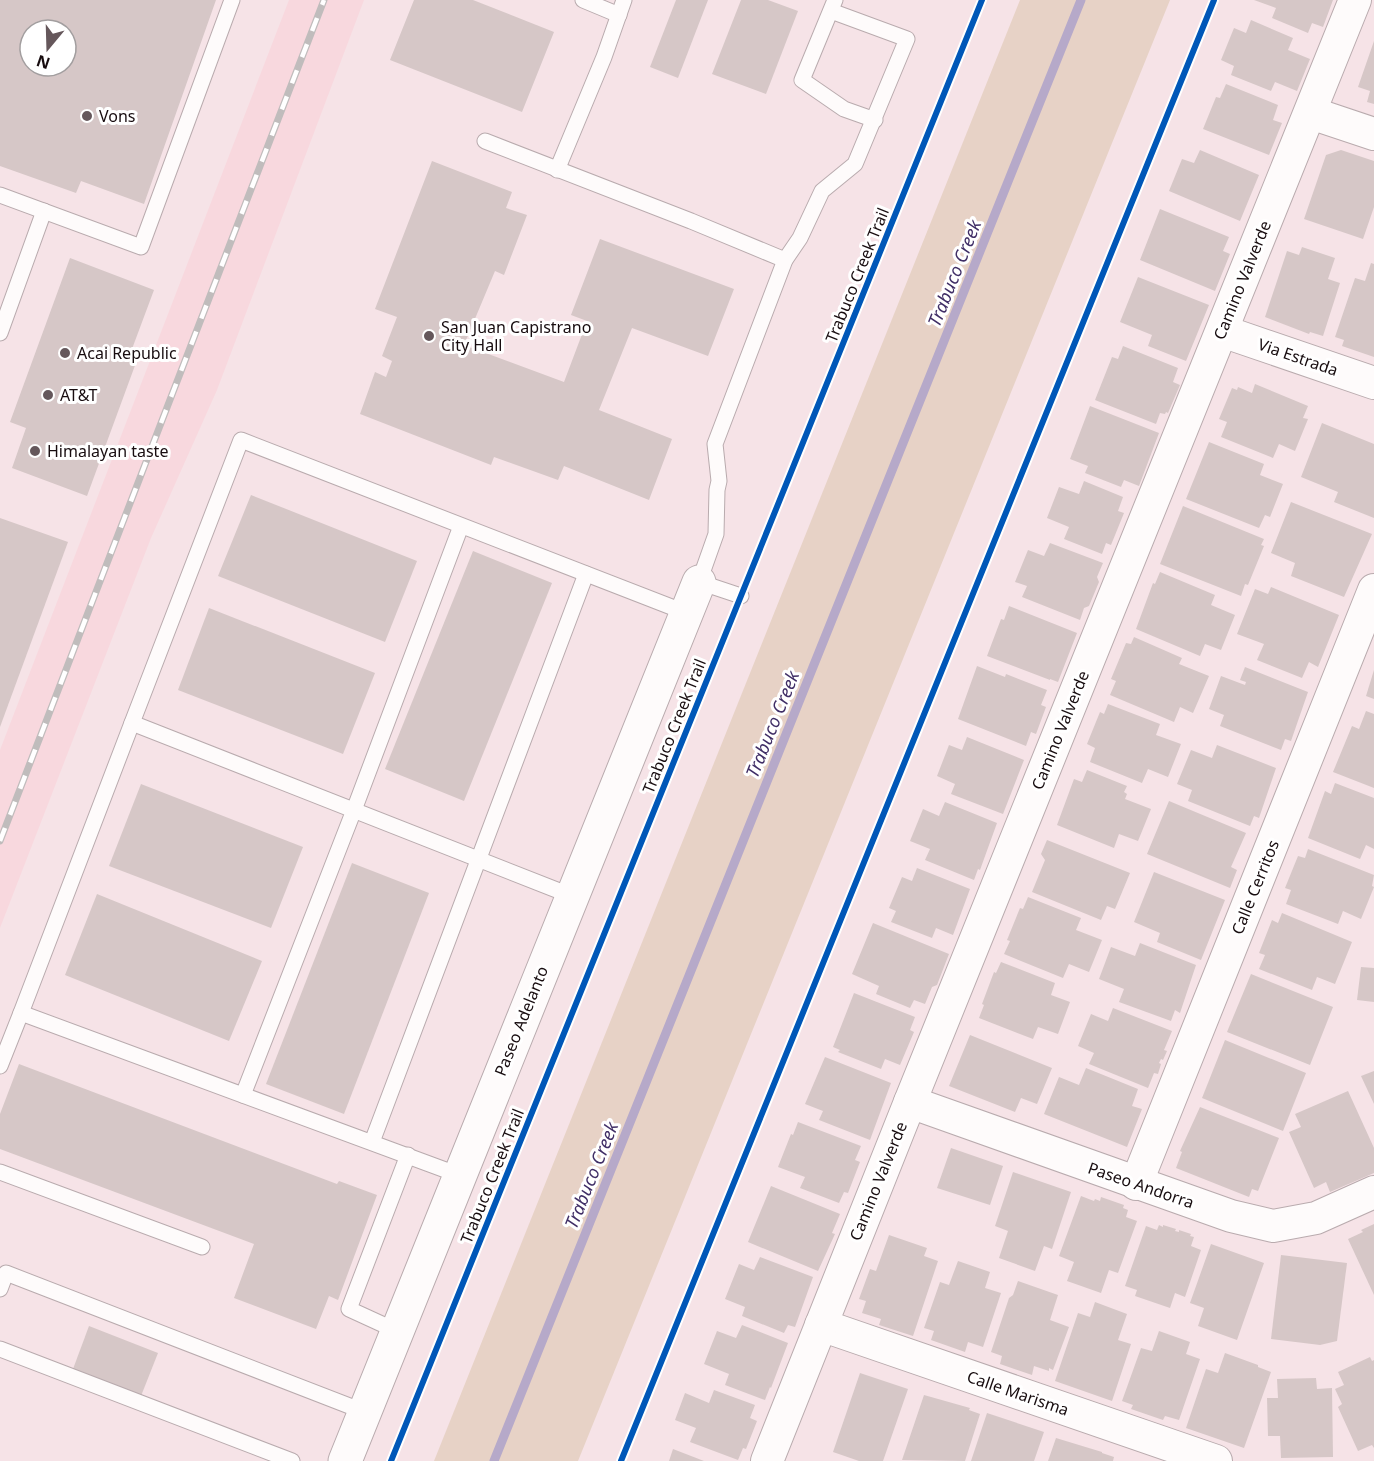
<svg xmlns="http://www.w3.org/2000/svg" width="1374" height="1461" viewBox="0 0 1374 1461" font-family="'Noto Sans',sans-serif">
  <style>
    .built { fill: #f8d8de }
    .green { fill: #e7d2c6 }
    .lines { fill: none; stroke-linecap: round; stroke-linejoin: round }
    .stream { stroke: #b6a9c9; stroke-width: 9 }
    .building { fill: #d6c7c7; fill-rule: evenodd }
    .service-casing { stroke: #b9abae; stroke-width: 17 }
    .minor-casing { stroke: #b9abae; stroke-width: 34 }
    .tertiary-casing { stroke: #b9abae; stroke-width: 35 }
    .service { stroke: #fefbfb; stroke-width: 15 }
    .minor { stroke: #fefbfb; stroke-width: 32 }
    .tertiary { stroke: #fefbfb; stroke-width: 33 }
    .rail-casing { stroke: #c0bcbc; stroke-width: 7 }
    .rail { stroke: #fff; stroke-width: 4.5; stroke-dasharray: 14; stroke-linecap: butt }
    .cycleway-casing { stroke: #fff; stroke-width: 10 }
    .cycleway { stroke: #0057b8; stroke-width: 6 }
    .poi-dot { fill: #65575b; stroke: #fff; stroke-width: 2 }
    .labels { text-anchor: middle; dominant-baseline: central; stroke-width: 6; stroke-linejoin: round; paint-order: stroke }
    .poi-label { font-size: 16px; fill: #170c0f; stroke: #fff; text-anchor: start }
    .street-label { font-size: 16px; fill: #170c0f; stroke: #fff }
    .water-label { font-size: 18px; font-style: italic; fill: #402e66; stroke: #fff }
  </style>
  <rect width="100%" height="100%" fill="#f6e3e7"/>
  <polygon class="built" points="289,0 364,0 217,390 151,538 0,928 0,750"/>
  <polygon class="green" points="1020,0 1170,0 578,1461 434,1461"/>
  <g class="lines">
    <polyline class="stream" points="494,1461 1081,0"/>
  </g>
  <g class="building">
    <path d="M0 0H216L144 204 81 181 76 193 0 166ZM30 30H66V66H30Z"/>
    <polygon points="414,0 473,0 554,32 522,112 390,60"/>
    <polygon points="676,0 708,0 678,78 650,67"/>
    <polygon points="741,0 768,0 798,11 766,94 712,74"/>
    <polygon points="1254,0 1333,0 1323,27 1312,23 1308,33 1272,18 1276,8"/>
    <polygon points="1251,20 1293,38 1288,50 1310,59 1297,91 1275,82 1271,91 1231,75 1234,66 1221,60 1234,28 1246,33"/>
    <polygon points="1374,41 1374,104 1367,102 1370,91 1358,87"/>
    <polygon points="1226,84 1278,105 1273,120 1282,123 1269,155 1203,129 1216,97 1220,98"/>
    <polygon points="1200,150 1259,175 1240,221 1169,191 1182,159 1194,163"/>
    <polygon points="1341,150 1374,161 1374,207 1363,239 1304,219 1326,155"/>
    <polygon points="432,161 512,192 506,208 527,215 504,275 495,271 464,345 564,382 587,321 571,315 600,239 734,289 708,356 632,328 599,410 672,439 649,500 564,466 558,480 494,457 491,465 360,414 375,372 386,377 392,361 382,356 397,317 375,309"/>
    <polygon points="1160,209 1229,237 1223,251 1230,254 1215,291 1140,260"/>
    <polygon points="1302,247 1335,258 1328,279 1340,283 1323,336 1310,332 1309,334 1265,317 1287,251 1299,255"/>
    <polygon points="70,258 154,290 129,357 137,360 87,496 12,468 26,428 10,422"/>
    <polygon points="1371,263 1374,264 1374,357 1342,346 1344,340 1335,337 1355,278 1365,281"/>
    <polygon points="1138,277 1209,305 1186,361 1148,346 1152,335 1120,322"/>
    <polygon points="1123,346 1178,368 1173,382 1180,385 1168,413 1166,412 1165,414 1160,413 1156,424 1095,400 1112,357 1118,359"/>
    <polygon points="1255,384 1308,406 1303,418 1308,419 1295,451 1279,444 1273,458 1221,437 1227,422 1219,419 1232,388 1237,390 1238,387 1252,393"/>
    <polygon points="1090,406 1159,433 1139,486 1124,480 1121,487 1085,473 1088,466 1070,459"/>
    <polygon points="1322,423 1374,444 1374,518 1334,502 1338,492 1301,477"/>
    <polygon points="1209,442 1264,464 1260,475 1283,484 1270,517 1265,515 1259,528 1186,499"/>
    <polygon points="1084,481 1123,497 1118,511 1124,513 1111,545 1106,543 1102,554 1064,539 1069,527 1047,518 1059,487 1079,494"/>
    <polygon points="251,495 417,561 385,642 218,576"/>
    <polygon points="1291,502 1372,534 1344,597 1291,576 1295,563 1271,553"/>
    <polygon points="1183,506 1264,539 1261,545 1264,546 1248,585 1245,584 1241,596 1160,564"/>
    <polygon points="0,518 68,542 0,727"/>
    <polygon points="1050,543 1103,563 1097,577 1099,582 1089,606 1084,608 1080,620 1022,597 1027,586 1015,582 1028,550 1044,556"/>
    <polygon points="473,551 552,583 464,801 385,769"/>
    <polygon points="1160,572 1215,595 1211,605 1235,615 1221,650 1205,644 1200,656 1136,629 1153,583 1155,584"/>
    <polygon points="1271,587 1339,615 1318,667 1309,662 1302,678 1257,660 1264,644 1237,634 1255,589 1268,594"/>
    <polygon points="1009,606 1077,633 1058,682 1050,679 1050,680 987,656 1001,619 1004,620"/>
    <polygon points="209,608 375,673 343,754 178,690"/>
    <polygon points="1134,637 1182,658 1179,664 1209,676 1193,713 1180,707 1174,722 1110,695 1116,681 1111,679 1126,643 1131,644"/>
    <polygon points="977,666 1005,677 1006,674 1047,690 1041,705 1046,707 1036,734 1031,732 1026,746 958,719"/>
    <polygon points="1245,667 1308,692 1291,741 1285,739 1281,750 1220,726 1224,715 1209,709 1221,676 1245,685 1246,682 1240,680"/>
    <polygon points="1374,670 1374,699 1366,696"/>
    <polygon points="1108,704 1160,724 1156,735 1181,744 1168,777 1148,769 1142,783 1090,762 1095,748 1087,744 1100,712 1104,714"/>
    <polygon points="1366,711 1374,714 1374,788 1333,772 1352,726 1359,729"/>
    <polygon points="967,737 1024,760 1003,814 951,794 955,784 937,776 949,745 962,750"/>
    <polygon points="1217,745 1276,768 1259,818 1254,816 1250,826 1188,801 1192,790 1177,784 1191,750 1212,758"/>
    <polygon points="1087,770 1127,786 1124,792 1127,794 1125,799 1151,809 1138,841 1119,834 1114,848 1057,825 1074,779 1082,782"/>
    <polygon points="1335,783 1374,798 1374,849 1366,845 1360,859 1308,838 1325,791 1331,794"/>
    <polygon points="141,784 303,847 271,928 109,866"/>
    <polygon points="1169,801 1246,833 1231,867 1237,870 1230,888 1147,854"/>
    <polygon points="945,802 997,823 980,870 978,869 974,880 925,860 930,849 910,841 923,809 939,816"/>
    <polygon points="1047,840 1130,873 1115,909 1107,906 1101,920 1032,892 1045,860 1041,854"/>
    <polygon points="1308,849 1374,875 1372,886 1374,887 1361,919 1343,911 1338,924 1286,904 1291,890 1285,888 1298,856 1305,858"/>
    <polygon points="352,863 429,893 344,1114 266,1084"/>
    <polygon points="917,868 970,889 953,935 936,928 932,938 891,922 896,911 889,908 902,877 912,881"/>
    <polygon points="1154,872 1225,900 1201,960 1157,942 1160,933 1134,922"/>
    <polygon points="97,894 262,961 229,1041 65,975"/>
    <polygon points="1028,897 1081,918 1076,930 1102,940 1089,972 1069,964 1063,978 1004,954 1010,941 1007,940 1020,908 1023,909"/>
    <polygon points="1282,913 1352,942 1335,984 1317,977 1312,990 1259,969 1265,955 1259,953 1272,920 1278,923"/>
    <polygon points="873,923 949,954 937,985 932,987 925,1004 914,1000 910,1008 876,994 879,986 852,974"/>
    <polygon points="1140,943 1196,965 1180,1013 1175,1010 1171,1021 1119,1002 1124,989 1099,979 1111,947 1135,956"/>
    <polygon points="1001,962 1055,983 1051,995 1070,1002 1058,1034 1038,1027 1033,1039 979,1018 984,1005 982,1004 994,972 996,973"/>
    <polygon points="1361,967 1374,968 1374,1002 1357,1000"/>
    <polygon points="1251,974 1333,1007 1310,1065 1227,1032"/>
    <polygon points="854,993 915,1017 910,1030 914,1032 900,1065 885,1059 881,1069 838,1052 840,1050 833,1047"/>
    <polygon points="1113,1008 1172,1031 1164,1050 1167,1051 1163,1060 1161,1059 1159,1063 1161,1064 1158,1074 1154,1073 1148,1088 1089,1064 1094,1053 1078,1046 1091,1014 1108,1021"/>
    <polygon points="970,1035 1052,1068 1037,1104 1021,1098 1015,1112 949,1086"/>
    <polygon points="1225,1040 1306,1073 1283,1131 1202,1098"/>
    <polygon points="825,1057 891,1083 870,1140 819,1120 823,1111 805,1104"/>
    <polygon points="19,1064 337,1184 339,1181 377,1195 338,1300 329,1296 316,1329 234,1298 254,1244 0,1149 0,1114"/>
    <polygon points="1086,1068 1138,1089 1132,1106 1142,1109 1127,1147 1044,1114 1059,1077 1079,1085"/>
    <polygon points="1374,1071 1374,1104 1361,1076"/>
    <polygon points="1348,1091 1374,1148 1374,1173 1330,1192 1326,1182 1314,1188 1289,1132 1301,1127 1295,1114"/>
    <polygon points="1200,1107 1279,1138 1258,1191 1252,1189 1249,1197 1176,1168 1182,1152 1180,1151"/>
    <polygon points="798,1122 861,1146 855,1160 860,1162 848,1193 844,1192 839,1203 800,1188 805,1177 778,1167 791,1134 793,1135"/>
    <polygon points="951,1148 1003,1166 990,1205 937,1188"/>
    <polygon points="1013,1172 1071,1192 1052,1249 1044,1246 1035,1271 999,1258 1008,1231 995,1226"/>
    <polygon points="771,1186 840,1214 832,1233 835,1234 818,1271 748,1242"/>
    <polygon points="1081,1196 1094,1201 1095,1199 1100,1201 1101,1197 1124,1205 1123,1208 1128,1210 1126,1217 1137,1221 1118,1273 1109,1270 1101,1293 1067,1281 1074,1262 1059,1256"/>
    <polygon points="1374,1224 1374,1295 1348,1239 1363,1232 1361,1230"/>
    <polygon points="1159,1225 1163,1227 1163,1225 1176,1229 1175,1231 1179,1232 1179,1230 1191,1234 1190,1236 1194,1237 1191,1246 1201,1250 1185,1297 1175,1293 1170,1308 1135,1296 1137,1290 1125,1286 1146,1226 1157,1230"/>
    <polygon points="889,1235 927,1248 924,1256 938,1261 913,1336 879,1325 881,1319 862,1313 866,1301 859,1299 870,1269 876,1271"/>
    <polygon points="1211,1244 1264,1263 1237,1340 1198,1326 1204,1308 1190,1303"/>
    <polygon points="1281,1255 1347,1263 1337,1341 1320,1345 1271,1339"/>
    <polygon points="760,1257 813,1277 795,1327 788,1325 784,1333 742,1316 745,1307 725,1299 739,1264 754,1270"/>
    <polygon points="958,1261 990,1272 985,1288 1001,1293 983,1347 968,1342 965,1352 931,1340 934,1331 924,1328 940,1282 949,1285"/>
    <polygon points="1018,1281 1058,1295 1050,1320 1069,1327 1053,1370 1049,1368 1049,1371 1034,1366 1032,1375 1000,1364 1002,1356 991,1352 1009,1298 1013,1295"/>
    <polygon points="1095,1302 1127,1314 1118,1340 1131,1344 1112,1401 1055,1381 1078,1313 1090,1317"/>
    <polygon points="742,1325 788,1343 771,1388 770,1387 765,1400 725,1385 729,1374 704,1364 717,1331 736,1338"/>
    <polygon points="89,1326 158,1353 141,1396 73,1369"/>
    <polygon points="1159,1331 1190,1342 1186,1354 1200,1359 1179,1420 1165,1416 1163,1420 1131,1409 1133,1405 1122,1401 1141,1348 1152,1351"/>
    <polygon points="1225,1353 1258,1365 1258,1367 1271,1372 1244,1448 1186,1428 1206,1369 1218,1373"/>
    <polygon points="1370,1357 1372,1361 1374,1360 1374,1448 1372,1445 1358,1451 1338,1407 1342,1404 1335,1389 1344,1385 1338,1372"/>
    <polygon points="860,1373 908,1389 883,1461 859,1461 833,1452"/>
    <polygon points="1316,1378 1317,1389 1332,1388 1333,1457 1281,1458 1280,1436 1268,1436 1267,1398 1278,1398 1277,1379"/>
    <polygon points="714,1390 755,1405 750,1418 757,1421 746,1449 743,1448 738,1460 690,1442 696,1428 675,1420 685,1393 709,1403"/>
    <polygon points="924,1395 970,1408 969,1410 980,1414 965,1461 902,1460"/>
    <polygon points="987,1413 1044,1432 1034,1461 971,1461"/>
    <polygon points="1056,1438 1102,1452 1102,1453 1114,1457 1113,1461 1048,1461"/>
    <polygon points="673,1449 704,1461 669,1461"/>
  </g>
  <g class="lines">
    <g class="service-casing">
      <g id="service">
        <polyline points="583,0 619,15"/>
        <polyline points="835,0 802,80 844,109 875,120"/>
        <polyline points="485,141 691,221 785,260"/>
        <polyline points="557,170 604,57 624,0"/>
        <polyline points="0,195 141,247 232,0"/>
        <polyline points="0,333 44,211"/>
        <polyline points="741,596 699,582 716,534 717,490 719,481 715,444 785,260 800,238 822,191 855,164 907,39 831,11"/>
        <polyline points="132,723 21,1013 459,1175"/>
        <polyline points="572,896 132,723 241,440 687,613"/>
        <polyline points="0,1066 21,1013"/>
        <polyline points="243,1095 354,810 461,526"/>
        <polyline points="372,1142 586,574"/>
        <polyline points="0,1172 202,1247"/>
        <polyline points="0,1289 6,1273 365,1412"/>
        <polyline points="397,1331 349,1309 408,1155"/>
        <polyline points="0,1349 292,1461"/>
      </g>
    </g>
    <g class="minor-casing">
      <g id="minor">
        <polyline points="1311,113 1374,134"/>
        <polyline points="1222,331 1374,383"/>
        <polyline points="910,1102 1231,1216 1273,1226 1316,1218 1374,1192"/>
        <polyline points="1136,1184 1374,590"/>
        <polyline points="821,1325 1216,1461"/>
        <polyline points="767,1461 910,1102 1355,0"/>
      </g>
    </g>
    <g class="tertiary-casing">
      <polyline id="tertiary" points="345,1461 699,582"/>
    </g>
    <use href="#service" class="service"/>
    <use href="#minor" class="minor"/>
    <use href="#tertiary" class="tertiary"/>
    <g class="rail-casing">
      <polyline id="rail" points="0,841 324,0"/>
    </g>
    <use href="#rail" class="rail"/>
    <g class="cycleway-casing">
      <g id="cycleway">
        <polyline points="391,1461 982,0"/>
        <polyline points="621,1461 1214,0"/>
      </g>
    </g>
    <use href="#cycleway" class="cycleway"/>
  </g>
  <g class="poi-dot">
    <circle cx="87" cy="116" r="6"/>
    <circle cx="429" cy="336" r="6"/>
    <circle cx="65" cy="353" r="6"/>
    <circle cx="48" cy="395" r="6"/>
    <circle cx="35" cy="451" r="6"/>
  </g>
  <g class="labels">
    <g class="poi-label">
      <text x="99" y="116">Vons</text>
      <text x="441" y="327">San Juan Capistrano<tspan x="441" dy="18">City Hall</tspan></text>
      <text x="77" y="353">Acai Republic</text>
      <text x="60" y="395">AT&amp;T</text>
      <text x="47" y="451">Himalayan taste</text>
    </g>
    <g class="street-label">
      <text transform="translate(857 275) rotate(-68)">Trabuco Creek Trail</text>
      <text transform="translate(1242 280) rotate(-68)">Camino Valverde</text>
      <text transform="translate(1298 357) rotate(19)">Via Estrada</text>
      <text transform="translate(674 726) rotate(-68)">Trabuco Creek Trail</text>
      <text transform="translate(1060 730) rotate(-68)">Camino Valverde</text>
      <text transform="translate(1255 887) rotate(-68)">Calle Cerritos</text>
      <text transform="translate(521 1021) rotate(-68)">Paseo Adelanto</text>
      <text transform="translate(492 1176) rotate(-68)">Trabuco Creek Trail</text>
      <text transform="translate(878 1181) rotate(-68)">Camino Valverde</text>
      <text transform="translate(1141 1185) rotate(19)">Paseo Andorra</text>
      <text transform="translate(1018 1393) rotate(19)">Calle Marisma</text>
    </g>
    <g class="water-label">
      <text transform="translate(954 273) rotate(-68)">Trabuco Creek</text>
      <text transform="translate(772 724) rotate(-68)">Trabuco Creek</text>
      <text transform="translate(591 1175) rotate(-68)">Trabuco Creek</text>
    </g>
  </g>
  <g transform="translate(48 48) rotate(199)"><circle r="28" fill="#ffffff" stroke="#a29e9f" stroke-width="1.5"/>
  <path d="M0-4.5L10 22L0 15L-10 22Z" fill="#65575b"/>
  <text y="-9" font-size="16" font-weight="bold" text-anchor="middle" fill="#170c0f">N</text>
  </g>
</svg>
